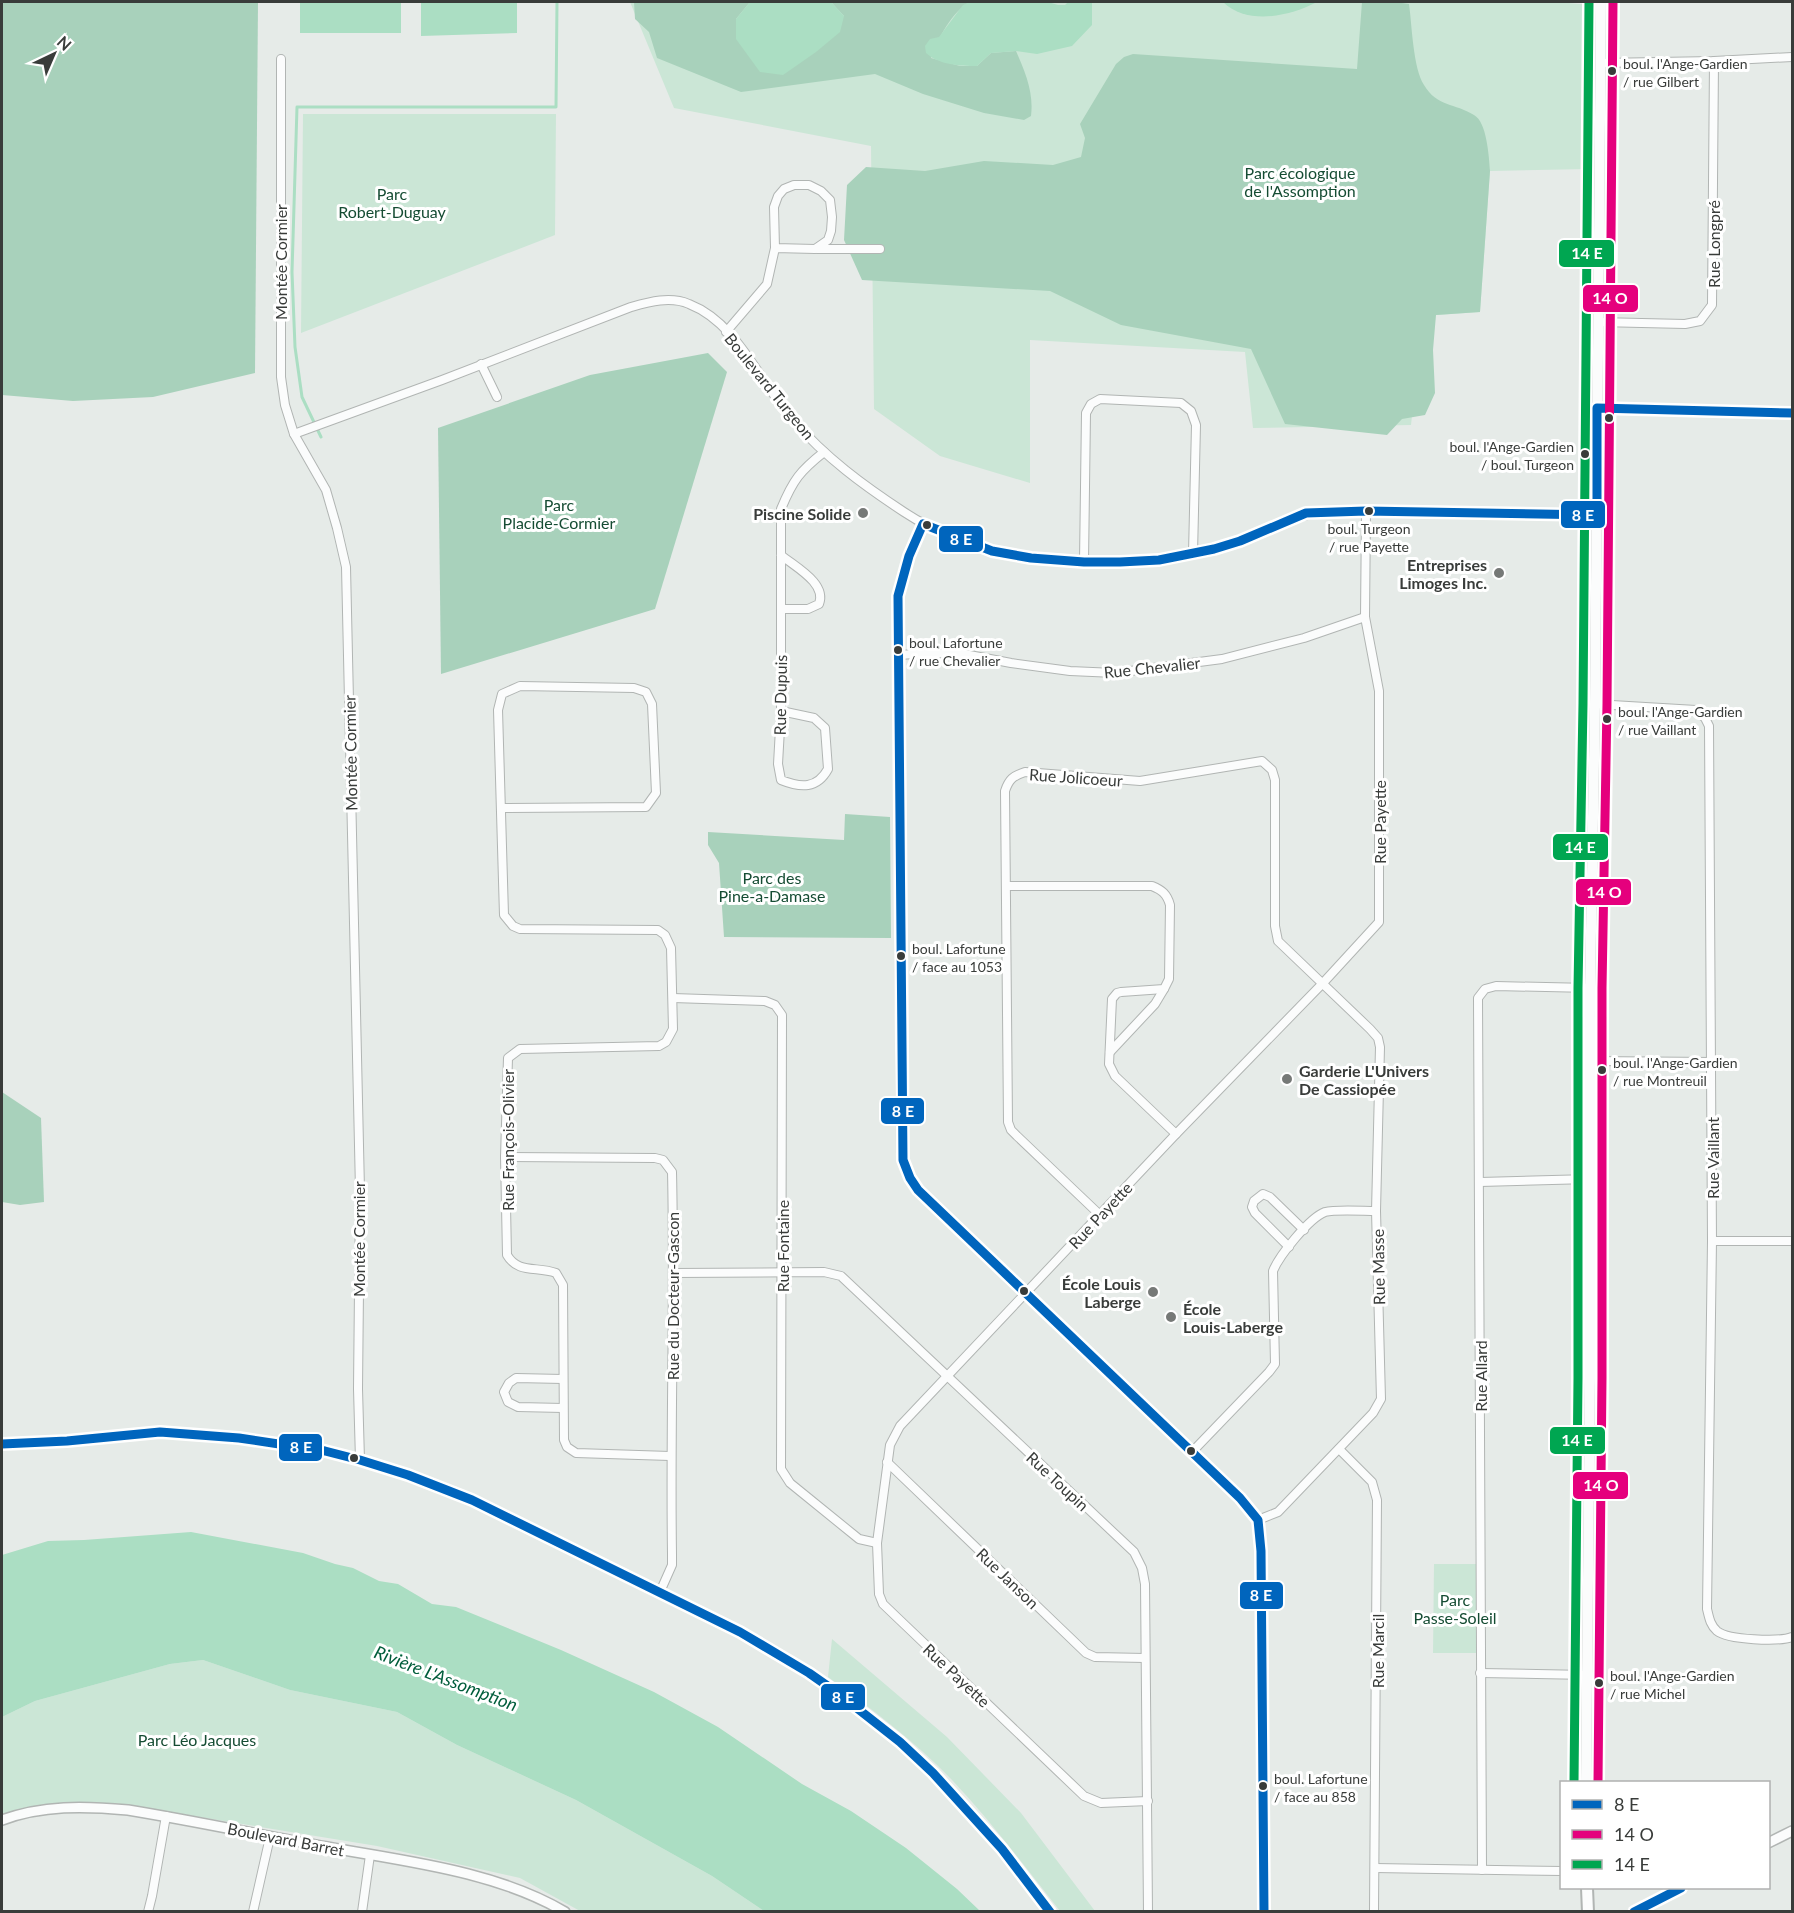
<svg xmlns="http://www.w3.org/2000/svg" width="1794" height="1913" viewBox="0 0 1794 1913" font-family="Lato,sans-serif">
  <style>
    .green { fill: #cbe6d6 }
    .forest { fill: #a8d1bb }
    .water { fill: #abdec3 }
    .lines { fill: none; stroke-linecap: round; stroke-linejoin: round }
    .stream { stroke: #abdec3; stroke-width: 3 }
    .minor-casing { stroke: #b1b5b3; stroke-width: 10 }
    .tertiary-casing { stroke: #b1b5b3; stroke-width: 12 }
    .secondary-casing { stroke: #b1b5b3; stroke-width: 14 }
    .minor { stroke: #fbfcfc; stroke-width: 8 }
    .tertiary { stroke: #fbfcfc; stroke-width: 9 }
    .secondary { stroke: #fbfcfc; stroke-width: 10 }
    .bus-1-casing { stroke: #fff; stroke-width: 14 }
    .bus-2-casing { stroke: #fff; stroke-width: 14 }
    .bus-3-casing { stroke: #fff; stroke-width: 14 }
    .bus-1 { stroke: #0065bd; stroke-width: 9 }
    .bus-2 { stroke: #e5007d; stroke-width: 9 }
    .bus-3 { stroke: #00a651; stroke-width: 9 }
    .bus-dot { fill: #393c3a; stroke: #fff; stroke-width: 2 }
    .poi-dot { fill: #767977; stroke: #fff; stroke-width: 2 }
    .labels { text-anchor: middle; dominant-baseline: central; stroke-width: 6; stroke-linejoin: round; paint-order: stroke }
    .bus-label { font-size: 14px; fill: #393c3a; stroke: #fff; text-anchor: start }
    .park-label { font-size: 16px; fill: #154c33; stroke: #fff }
    .street-label { font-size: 16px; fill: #393c3a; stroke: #fff }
    .poi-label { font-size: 16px; font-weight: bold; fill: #393c3a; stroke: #fff; text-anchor: end }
    .water-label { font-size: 18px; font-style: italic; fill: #005d3b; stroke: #fff }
    .line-badge { stroke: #fff; stroke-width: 2 }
    .badge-label { font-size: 16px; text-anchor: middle; font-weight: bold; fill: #fff }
  </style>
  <rect width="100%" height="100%" fill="#e6ebe8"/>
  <g class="green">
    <polygon points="630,2 1556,2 1593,5 1590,169 1490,171 1480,312 1423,316 1411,425 1253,428 1245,352 1030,340 1030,483 940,456 874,409 871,146 674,108"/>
    <polygon points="303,114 556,114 555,235 301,333"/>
    <polygon points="1434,1564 1476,1564 1476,1653 1433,1653"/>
    <path d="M832 1639 947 1737 1021 1813 1095 1911H1060C1025 1867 991 1821 952 1780 915 1741 871 1709 828 1677Z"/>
    <polygon points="203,1660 290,1690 397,1712 457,1745 576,1800 712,1876 764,1911 580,1911 520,1878 377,1846 114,1803 2,1816 2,1717 35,1701 170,1664"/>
  </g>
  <g class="forest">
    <polygon points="2,2 258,2 255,373 153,397 73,401 2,395"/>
    <path d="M634 2H750L736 19 844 16 831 2H970C952 11 938 39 931 58L960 66H977L991 53 1016 51C1025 72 1034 92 1031 116L1024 120 984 113 923 94 875 74 741 92 657 58 649 32 635 19Z"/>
    <path d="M1362 2H1395L1409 4C1412 25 1413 68 1424 85 1437 107 1455 103 1474 115 1487 122 1489 157 1490 171L1480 312 1436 315 1433 350 1435 393 1425 415 1402 419 1387 435 1285 424 1251 349 1121 325 1050 291 862 280 844 240 847 185 866 167 925 171 984 161 1053 165 1081 157 1085 138 1080 124 1116 64 1124 57 1133 54 1357 69Z"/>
    <polygon points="708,353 727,372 655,609 441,674 438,428 590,375"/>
    <polygon points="845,814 890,817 891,938 724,937 719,863 708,845 708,832 844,840"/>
    <polygon points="2,1092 41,1118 44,1202 20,1205 2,1202"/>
  </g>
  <g class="water">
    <rect x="300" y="2" width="101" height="31"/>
    <polygon points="421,2 517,2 517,33 421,36"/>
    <polygon points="750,2 831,2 844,16 840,32 816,52 783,75 760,72 736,39 736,19"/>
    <path d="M970 2H1048L1058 5H1065L1068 2H1092V25L1072 46 1037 54 1016 51 991 53 977 66C960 66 939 65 926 53L925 46 930 39 939 37 963 5Z"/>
    <path d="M1223 2H1317C1290 16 1248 26 1223 2Z"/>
    <polygon points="191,1532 303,1553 335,1564 353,1568 379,1581 398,1584 432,1604 456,1607 561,1650 654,1692 718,1727 802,1784 851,1811 906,1848 957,1889 980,1911 764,1911 712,1876 576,1800 457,1745 397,1712 290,1690 203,1660 170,1664 35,1701 2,1717 2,1555 48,1541 84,1540"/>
  </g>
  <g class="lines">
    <polyline class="stream" points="321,437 302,397 295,347 292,272 297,107 556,107 557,2"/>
    <g class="minor-casing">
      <g id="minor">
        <polyline points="281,59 281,377 285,405 294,434 326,490 337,528 346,567 360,1190 358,1389 360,1460"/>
        <polyline points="1601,63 1714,61 1792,57"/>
        <polyline points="817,249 880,249"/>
        <polyline points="1598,322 1685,324 1700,321 1712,305 1714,61"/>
        <polyline points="726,332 767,284 775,248 774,207 778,196 784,189 794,185 809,185 821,191 830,200 832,217 831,231 828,240 815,249 775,248"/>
        <polyline points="481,364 497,397"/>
        <polyline points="1597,408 1792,413"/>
        <path d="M294 434 442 380 631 307C649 302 670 296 689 304 738 323 760 383 793 420 826 458 863 485 904 512 987 567 1121 574 1215 549 1253 538 1287 515 1326 512L1597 515"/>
        <path d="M781 555C795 567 827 583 819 604L808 609H781"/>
        <polyline points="1084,562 1086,413 1091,404 1100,399 1181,403 1191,411 1196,425 1193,554"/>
        <polyline points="899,655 930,653 964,654 1011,663 1070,671 1115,673 1222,659 1304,638 1365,617"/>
        <path d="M1595 704 1696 710 1705 718 1709 726 1712 1241 1707 1609C1709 1617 1710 1625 1717 1631 1728 1640 1779 1642 1792 1637"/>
        <path d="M781 711 814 718 825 728 828 769C817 789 801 788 781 780L778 764 781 711V509C793 480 800 471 824 452"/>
        <path d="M501 808 646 807 656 793 652 704 646 692 634 688 520 686 502 694 498 710 504 915 513 926 520 929 658 930 665 935 671 948 673 1029 666 1042 659 1046 520 1049 508 1058 505 1157 507 1255C518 1274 537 1266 556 1273L563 1285 564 1440 567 1447 576 1453 670 1456"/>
        <path d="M1007 886H1152C1162 890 1167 894 1170 905L1169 979 1164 989 1121 992 1117 993 1112 999 1109 1064 1115 1076 1176 1134"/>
        <polyline points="673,998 765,1001 775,1005 782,1015 781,1469 790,1483 859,1539 877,1543"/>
        <polyline points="1110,1052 1155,1004 1164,989"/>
        <polyline points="1591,1061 1712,1062"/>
        <path d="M505 1157 655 1158 663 1160 672 1172C675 1300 670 1427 672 1554V1565L660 1592"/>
        <polyline points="1480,1182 1590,1179"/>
        <path d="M1100 1215 1017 1136 1011 1130 1008 1122 1005 791C1009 779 1013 776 1025 772L1140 781 1262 761 1272 770 1275 780V926L1278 941 1370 1029 1378 1038 1380 1047 1376 1211 1381 1399 1373 1413 1278 1512 1258 1520"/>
        <polyline points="1712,1241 1792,1241"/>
        <polyline points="1289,1247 1255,1213 1252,1207 1254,1201 1263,1194 1270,1197 1304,1230"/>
        <polyline points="674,1273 824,1272 841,1276 1134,1552 1142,1568 1145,1584 1148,1912"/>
        <polyline points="563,1379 516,1378 509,1383 504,1392 508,1402 518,1407 563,1408"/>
        <polyline points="1339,1449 1372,1482 1377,1500 1374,1912"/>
        <path d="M1191 1453 1269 1372 1275 1364 1273 1271C1279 1256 1309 1218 1325 1212 1336 1209 1363 1211 1376 1211"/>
        <polyline points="887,1462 1086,1653 1095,1657 1145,1658"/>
        <polyline points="1480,1673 1588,1675"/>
        <polyline points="1148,1801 1101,1803 1084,1796 883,1604 879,1594 877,1543 890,1445 900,1426 1176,1134 1323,983 1379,922 1379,691 1365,617 1366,511"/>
        <polyline points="1375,1868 1562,1871"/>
        <polyline points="1482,1870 1478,998 1485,989 1496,986 1590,988"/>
        <polyline points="148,1912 152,1896 166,1816"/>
        <polyline points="253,1912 270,1837"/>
        <polyline points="362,1912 370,1855"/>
      </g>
    </g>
    <g class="tertiary-casing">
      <g id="tertiary">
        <path d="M923 524 909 556 898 596 902 1155C905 1168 909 1180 918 1190L1240 1498 1258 1520 1261 1551 1264 1912"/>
        <polyline points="2,1444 67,1441 160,1432 239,1438 325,1451 360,1460 408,1475 472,1500 740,1632 809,1673 839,1694 900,1742 933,1773 1002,1849 1050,1912"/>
        <path d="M2 1820C43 1805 84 1806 128 1810 195 1821 260 1835 327 1847 404 1861 496 1871 565 1912"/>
        <polyline points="1768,1843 1792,1831"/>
        <polyline points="1633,1912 1681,1888"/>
      </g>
    </g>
    <g class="secondary-casing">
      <g id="secondary">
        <polyline points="1586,1782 1590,1378 1590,988 1595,704 1601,2"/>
        <polyline points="1587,1888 1588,1912"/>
      </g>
    </g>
    <use href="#minor" class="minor"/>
    <use href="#tertiary" class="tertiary"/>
    <use href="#secondary" class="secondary"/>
    <g class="bus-1-casing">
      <g id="bus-1">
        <polyline points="2,1444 67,1441 160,1432 239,1438 325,1451 360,1460 408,1475 472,1500 740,1632 809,1673 839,1694 900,1742 933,1773 1002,1849 1050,1912"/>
        <polyline points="1264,1912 1261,1551 1258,1520 1240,1498 918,1190 910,1178 903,1160 898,596 909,556 923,524 992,551 1031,558 1084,562 1120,562 1159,560 1214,549 1240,541 1306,513 1366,511 1597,515 1597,408 1792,413"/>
        <polyline points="1634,1912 1681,1888"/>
      </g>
    </g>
    <g class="bus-2-casing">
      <polyline id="bus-2" points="1598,1782 1602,1378 1602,988 1607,704 1613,2"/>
    </g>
    <g class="bus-3-casing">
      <polyline id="bus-3" points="1574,1782 1578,1378 1578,988 1583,704 1589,2"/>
    </g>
    <use href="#bus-1" class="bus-1"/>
    <use href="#bus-2" class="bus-2"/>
    <use href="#bus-3" class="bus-3"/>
  </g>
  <g class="bus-dot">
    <circle cx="1612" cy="71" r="5"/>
    <circle cx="1609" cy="418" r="5"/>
    <circle cx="1585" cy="454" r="5"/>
    <circle cx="1369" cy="511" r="5"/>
    <circle cx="927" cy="525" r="5"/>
    <circle cx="898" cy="650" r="5"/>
    <circle cx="1607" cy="719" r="5"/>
    <circle cx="901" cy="956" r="5"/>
    <circle cx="1602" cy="1070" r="5"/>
    <circle cx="1024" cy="1291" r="5"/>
    <circle cx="1191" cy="1451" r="5"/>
    <circle cx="354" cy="1458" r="5"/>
    <circle cx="1599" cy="1683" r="5"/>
    <circle cx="1263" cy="1786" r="5"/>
  </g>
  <g class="poi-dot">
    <circle cx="863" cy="513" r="6"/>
    <circle cx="1499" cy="573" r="6"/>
    <circle cx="1287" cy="1079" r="6"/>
    <circle cx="1153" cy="1292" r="6"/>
    <circle cx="1171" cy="1317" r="6"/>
  </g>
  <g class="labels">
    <g class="bus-label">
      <text x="1623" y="63">boul. l'Ange-Gardien<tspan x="1623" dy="18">/ rue Gilbert</tspan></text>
      <text x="1574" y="446" text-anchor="end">boul. l'Ange-Gardien<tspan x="1574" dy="18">/ boul. Turgeon</tspan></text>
      <text x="1369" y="528" text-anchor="middle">boul. Turgeon<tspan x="1369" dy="18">/ rue Payette</tspan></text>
      <text x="909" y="642">boul. Lafortune<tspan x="909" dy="18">/ rue Chevalier</tspan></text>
      <text x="1618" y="711">boul. l'Ange-Gardien<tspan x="1618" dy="18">/ rue Vaillant</tspan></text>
      <text x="912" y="948">boul. Lafortune<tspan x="912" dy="18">/ face au 1053</tspan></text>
      <text x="1613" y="1062">boul. l'Ange-Gardien<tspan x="1613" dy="18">/ rue Montreuil</tspan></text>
      <text x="1610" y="1675">boul. l'Ange-Gardien<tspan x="1610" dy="18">/ rue Michel</tspan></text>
      <text x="1274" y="1778">boul. Lafortune<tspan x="1274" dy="18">/ face au 858</tspan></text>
    </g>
    <g class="park-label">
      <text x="1300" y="172">Parc écologique<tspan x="1300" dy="18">de l'Assomption</tspan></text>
      <text x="392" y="193">Parc<tspan x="392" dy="18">Robert-Duguay</tspan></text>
      <text x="559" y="504">Parc<tspan x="559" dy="18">Placide-Cormier</tspan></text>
      <text x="772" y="877">Parc des<tspan x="772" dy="18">Pine-a-Damase</tspan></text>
      <text x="1455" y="1599">Parc<tspan x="1455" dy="18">Passe-Soleil</tspan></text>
      <text x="197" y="1739">Parc Léo Jacques</text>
    </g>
    <g class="street-label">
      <text transform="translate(1713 244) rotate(-90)">Rue Longpré</text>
      <text transform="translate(280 262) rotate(-90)">Montée Cormier</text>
      <text transform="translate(770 386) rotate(51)">Boulevard Turgeon</text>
      <text transform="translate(1152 667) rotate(-6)">Rue Chevalier</text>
      <text transform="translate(780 695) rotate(-89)">Rue Dupuis</text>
      <text transform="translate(350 753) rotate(-91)">Montée Cormier</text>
      <text transform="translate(1076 777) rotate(4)">Rue Jolicoeur</text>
      <text transform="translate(1379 822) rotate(-90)">Rue Payette</text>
      <text transform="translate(507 1140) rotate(-90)">Rue François-Olivier</text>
      <text transform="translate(1712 1158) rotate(-90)">Rue Vaillant</text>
      <text transform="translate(1100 1215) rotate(-47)">Rue Payette</text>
      <text transform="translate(358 1239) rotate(-90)">Montée Cormier</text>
      <text transform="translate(782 1246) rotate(-90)">Rue Fontaine</text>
      <text transform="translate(1378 1267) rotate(-91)">Rue Masse</text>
      <text transform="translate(672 1296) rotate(-90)">Rue du Docteur-Gascon</text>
      <text transform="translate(1480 1376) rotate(-90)">Rue Allard</text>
      <text transform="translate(1058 1481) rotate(43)">Rue Toupin</text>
      <text transform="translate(1008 1578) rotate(44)">Rue Janson</text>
      <text transform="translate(1377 1651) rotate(-90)">Rue Marcil</text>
      <text transform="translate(957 1675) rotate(43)">Rue Payette</text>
      <text transform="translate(286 1839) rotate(11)">Boulevard Barret</text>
    </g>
    <g class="poi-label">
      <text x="851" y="513">Piscine Solide</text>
      <text x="1487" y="564">Entreprises<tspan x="1487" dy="18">Limoges Inc.</tspan></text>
      <text x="1299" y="1070" text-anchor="start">Garderie L'Univers<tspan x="1299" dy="18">De Cassiopée</tspan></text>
      <text x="1141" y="1283">École Louis<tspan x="1141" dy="18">Laberge</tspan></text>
      <text x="1183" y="1308" text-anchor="start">École<tspan x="1183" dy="18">Louis-Laberge</tspan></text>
    </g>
    <g class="water-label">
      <text transform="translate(446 1678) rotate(21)">Rivière L'Assomption</text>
    </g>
  </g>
  <g class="line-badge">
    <rect x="1558" y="239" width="57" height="29" rx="6" fill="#00a651"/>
    <rect x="1582" y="284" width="57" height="29" rx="6" fill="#e5007d"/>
    <rect x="1560" y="500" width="46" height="29" rx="6" fill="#0065bd"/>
    <rect x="938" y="525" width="46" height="28" rx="6" fill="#0065bd"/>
    <rect x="1552" y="833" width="57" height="28" rx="6" fill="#00a651"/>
    <rect x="1575" y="878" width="57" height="28" rx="6" fill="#e5007d"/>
    <rect x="880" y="1097" width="45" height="28" rx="6" fill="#0065bd"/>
    <rect x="1549" y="1426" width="57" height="29" rx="6" fill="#00a651"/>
    <rect x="278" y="1433" width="45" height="29" rx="6" fill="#0065bd"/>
    <rect x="1572" y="1471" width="57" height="29" rx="6" fill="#e5007d"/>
    <rect x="1239" y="1581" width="45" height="29" rx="6" fill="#0065bd"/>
    <rect x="820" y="1683" width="46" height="28" rx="6" fill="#0065bd"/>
  </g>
  <g class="badge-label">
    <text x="1587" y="259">14 E</text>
    <text x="1610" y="304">14 O</text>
    <text x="1583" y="521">8 E</text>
    <text x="961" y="545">8 E</text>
    <text x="1580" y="853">14 E</text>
    <text x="1604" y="898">14 O</text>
    <text x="903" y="1117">8 E</text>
    <text x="1577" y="1446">14 E</text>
    <text x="301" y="1453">8 E</text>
    <text x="1601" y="1491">14 O</text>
    <text x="1261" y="1601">8 E</text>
    <text x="843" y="1703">8 E</text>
  </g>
  <rect width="1794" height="1913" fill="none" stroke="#393c3a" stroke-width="6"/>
  <rect x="1560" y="1781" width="210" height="108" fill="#ffffff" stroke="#b0b1b0" stroke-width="1.5"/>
  <rect x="1572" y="1800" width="30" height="9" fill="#0065bd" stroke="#b0b1b0" stroke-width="1.5"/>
  <text x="1614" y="1811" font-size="18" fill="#393c3a">8 E</text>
  <rect x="1572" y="1830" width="30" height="9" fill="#e5007d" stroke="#b0b1b0" stroke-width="1.5"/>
  <text x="1614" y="1841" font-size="18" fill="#393c3a">14 O</text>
  <rect x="1572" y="1860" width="30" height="9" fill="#00a651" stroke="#b0b1b0" stroke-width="1.5"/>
  <text x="1614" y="1871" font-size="18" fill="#393c3a">14 E</text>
  <g transform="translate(54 54) rotate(44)" stroke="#ffffff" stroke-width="4.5" paint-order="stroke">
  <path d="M0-4.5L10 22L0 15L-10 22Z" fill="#393c3a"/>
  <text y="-9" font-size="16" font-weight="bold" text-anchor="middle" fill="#393c3a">N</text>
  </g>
</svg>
